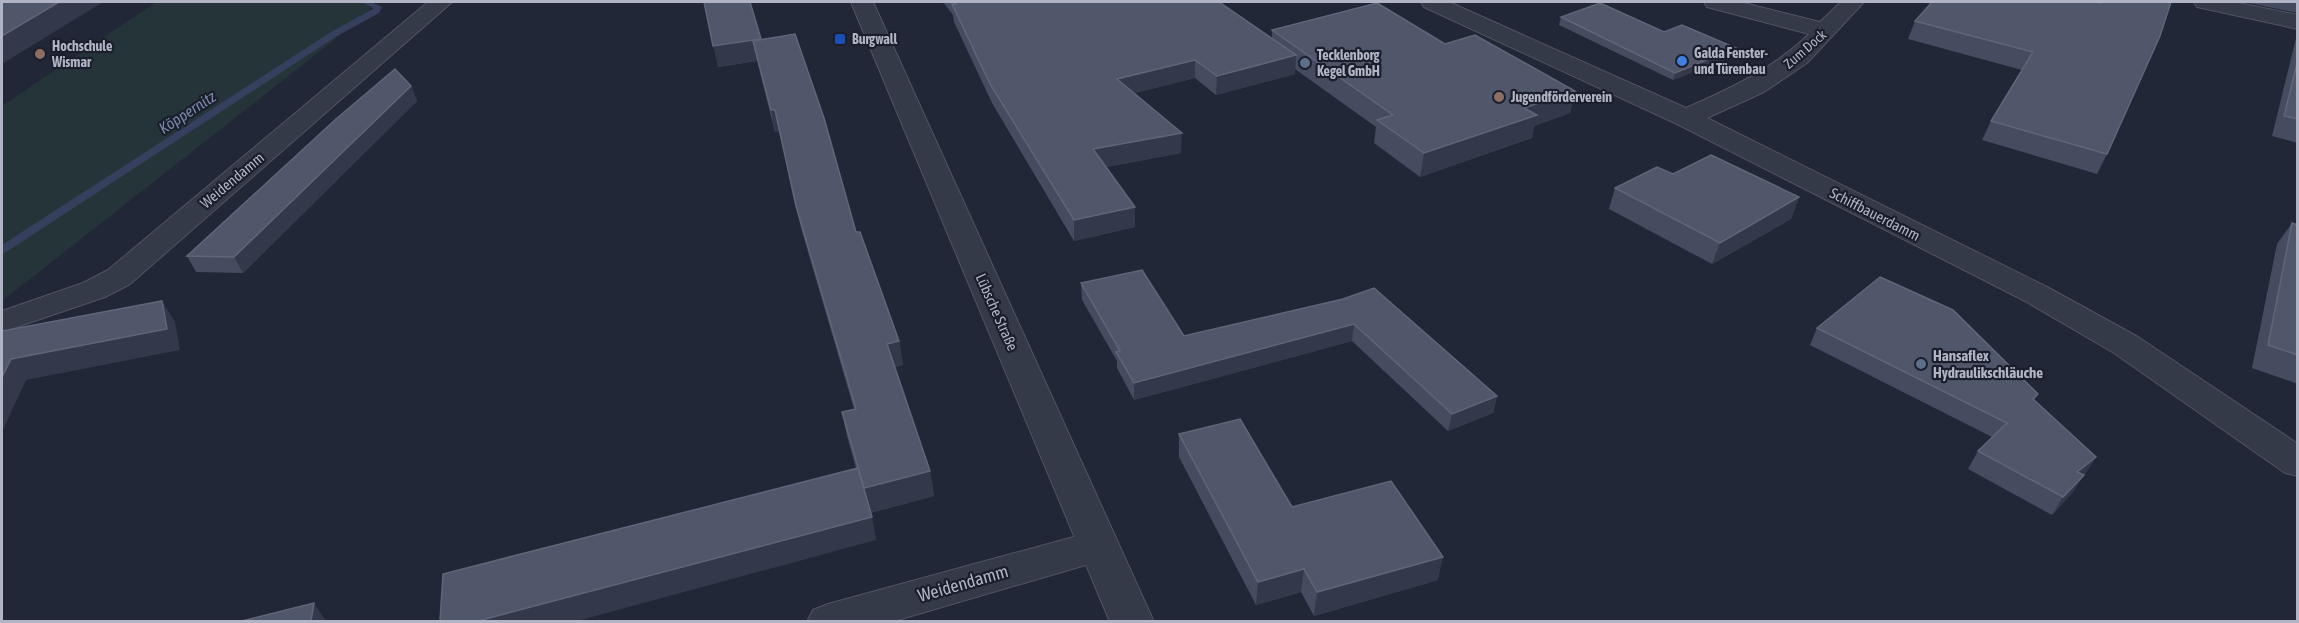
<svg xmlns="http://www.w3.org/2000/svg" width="2299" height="623" viewBox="0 0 2299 623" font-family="'Asap Condensed',sans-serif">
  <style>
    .green { fill: #253439 }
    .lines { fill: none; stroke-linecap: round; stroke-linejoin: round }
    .stream { fill: #36405e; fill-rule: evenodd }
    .minor-casing { stroke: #505462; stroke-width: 2 }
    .tertiary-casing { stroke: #505462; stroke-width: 2 }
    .minor { fill: #353a48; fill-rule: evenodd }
    .tertiary { fill: #353a48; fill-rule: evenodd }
    .wall { fill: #464c5f }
    .shaded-wall { fill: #33384a }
    .building { fill: #51576a; stroke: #606678; stroke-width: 1.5 }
    .transit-dot { fill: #1a4fb4; stroke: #1b1f2c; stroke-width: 2 }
    .education-dot { fill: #8d6e63; stroke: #1b1f2c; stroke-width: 2 }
    .shop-dot { fill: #3f7fe0; stroke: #1b1f2c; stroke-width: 2 }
    .service-dot { fill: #5c6f8a; stroke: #1b1f2c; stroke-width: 2 }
    .labels { text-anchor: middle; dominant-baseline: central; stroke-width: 4.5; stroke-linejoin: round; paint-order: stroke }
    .far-poi-label { font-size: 14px; font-weight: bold; fill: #b0b4c4; stroke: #1b1f2c; text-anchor: start }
    .far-street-label { font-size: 14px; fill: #b0b4c4; stroke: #1b1f2c }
    .street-label { font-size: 15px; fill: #b0b4c4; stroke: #1b1f2c }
    .poi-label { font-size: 15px; font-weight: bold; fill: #b0b4c4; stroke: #1b1f2c; text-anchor: start }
    .water-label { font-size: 16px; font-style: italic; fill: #7a86ab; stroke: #1b1f2c }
    .near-street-label { font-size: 18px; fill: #b0b4c4; stroke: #1b1f2c }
  </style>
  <rect width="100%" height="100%" fill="#222737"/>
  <polygon class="green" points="156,2 361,2 368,4 371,11 2,301 2,106"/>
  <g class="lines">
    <polygon class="stream" points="361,2 371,2 382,7 379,13 337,36 6,252 2,253 2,245 331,32 373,9 373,8"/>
    <g class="minor-casing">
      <g id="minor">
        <polygon points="428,2 452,2 130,284 105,297 2,332 2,311 83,283 108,270"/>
        <path d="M1421 2H1449L1686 108C1731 88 1773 69 1809 34L1707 7 1704 2H1740L1820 22 1841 2H1864L1807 63 1764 92 1707 118 2047 287 2138 337 2298 444V476L2285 473 2114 353 2025 301 1677 124 1424 7Z"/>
        <polygon points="2194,2 2234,2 2298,15 2298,29 2197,7"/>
        <polygon points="1099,530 1113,535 1119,546 1113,557 891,622 807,622 813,610 828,604"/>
      </g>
    </g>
    <g class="tertiary-casing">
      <polygon id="tertiary" points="851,2 873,2 1154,622 1110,622"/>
    </g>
    <use href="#minor" class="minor"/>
    <use href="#tertiary" class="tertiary"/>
  </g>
  <g class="wall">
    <polygon points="943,2 1219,2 1272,38 1272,30 1445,44 1575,91 1570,113 1534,126 1532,138 1420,177 1374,143 1376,127 1295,69 1295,74 1216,95 1195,78 1134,93 1181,153 1106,167 1135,227 1074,241 992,103 954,22 953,15"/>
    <polygon points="2101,2 2171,2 2107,154 2097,174 1982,140 1991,121 2022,70 1908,39 1915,21 2101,3"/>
    <polygon points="2244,2 2298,2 2298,13"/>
    <polygon points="1561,17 1664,32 1736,48 1734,56 1673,80 1559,25"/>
    <polygon points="2298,30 2298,143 2272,136"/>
    <polygon points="761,39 856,232 899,341 903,365 895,367 930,471 934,496 870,513 876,540 847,436 842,412 854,409 801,228 779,131 775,132 757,61 718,67"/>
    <polygon points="411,86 417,101 243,273 196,272 187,256"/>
    <polygon points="1673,174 1799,197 1791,219 1712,264 1609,209 1615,188"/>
    <polygon points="2292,223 2298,225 2298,384 2252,368 2277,244"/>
    <polygon points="1081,283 1184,336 1343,299 1497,396 1493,413 1448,431 1352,341 1134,400 1117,368 1117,361 1082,300"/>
    <polygon points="1817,328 2038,394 2034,400 2096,457 2072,493 2052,515 1968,469 1978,451 1992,437 1810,345"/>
    <polygon points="1179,434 1292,507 1438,580 1314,616 1301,592 1256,605 1179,457"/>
  </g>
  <g class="shaded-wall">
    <polygon points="59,2 103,2 2,64 2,36"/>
    <polygon points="761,39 753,41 757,61 718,67 713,46"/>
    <polygon points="1736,48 1734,56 1673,80 1675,73"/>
    <polygon points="1296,55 1295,74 1216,95 1217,76"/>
    <polygon points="1195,60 1195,78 1117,98 1117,79"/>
    <polygon points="411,86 417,101 243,273 234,257"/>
    <polygon points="1575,91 1570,113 1534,126 1532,138 1420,177 1424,153 1524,108"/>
    <polygon points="771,110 775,110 779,131 775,132"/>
    <polygon points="1182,133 1181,153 1094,169 1093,149"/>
    <polygon points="1799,197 1791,219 1712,264 1720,243"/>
    <polygon points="1135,207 1135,227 1074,241 1074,220"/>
    <polygon points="162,301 175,322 180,350 26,380 2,432 2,377 11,359"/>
    <polygon points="1354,324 1352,341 1134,400 1134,383"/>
    <polygon points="899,341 903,365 891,368 887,344"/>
    <polygon points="1497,396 1493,413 1448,431 1452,414"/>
    <polygon points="2096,457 2085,474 2066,489 2077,472"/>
    <polygon points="930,471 934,496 869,513 864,488"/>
    <polygon points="2084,475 2072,493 2052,515 2063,497"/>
    <polygon points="872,517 876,540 577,621 478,621"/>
    <polygon points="1443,557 1438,580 1314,616 1317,592"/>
    <polygon points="1304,569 1301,592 1256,605 1258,582"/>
    <polygon points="314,603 326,621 311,621"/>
  </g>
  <g class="building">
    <polygon points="2,2 59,2 2,36"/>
    <polygon points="704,2 750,2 761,39 713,46"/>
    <polygon points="954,2 1219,2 1296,55 1217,76 1195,60 1117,79 1182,133 1093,149 1135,207 1074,220 990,84 952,4 956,4"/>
    <polygon points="1932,2 2095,2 2101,3 2102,2 2171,2 2160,36 2107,154 1991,121 2033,52 1915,21"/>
    <polygon points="1377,3 1445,44 1475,35 1575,91 1524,108 1537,115 1424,153 1377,120 1393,115 1272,30"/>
    <polygon points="1600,3 1664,32 1682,25 1736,48 1675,73 1561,17"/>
    <polygon points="795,34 824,118 856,232 860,232 899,341 887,344 930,471 864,488 842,412 856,409 796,206 775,110 771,110 753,41"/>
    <polygon points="2298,59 2298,119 2284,116"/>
    <polygon points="395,69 411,86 234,257 187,256 336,119"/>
    <polygon points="1711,155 1799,197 1720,243 1615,188 1657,167 1673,174"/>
    <polygon points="2292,223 2298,225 2298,355 2268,345"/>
    <polygon points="1142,270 1184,336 1343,299 1374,288 1497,396 1452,414 1354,324 1134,383 1116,352 1120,351 1081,283"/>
    <polygon points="1880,277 1953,310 2038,394 2033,399 2096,457 2077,472 2084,475 2063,497 1978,451 2007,423 1817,328"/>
    <polygon points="162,301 167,329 11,359 2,377 2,331"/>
    <polygon points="1240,419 1292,507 1391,481 1443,557 1317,592 1304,569 1258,582 1179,434"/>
    <polygon points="858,468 872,517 478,621 440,621 443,574"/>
    <polygon points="314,603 311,621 242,621"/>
  </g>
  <rect class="transit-dot" x="834" y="33" width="12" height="12" rx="3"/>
  <g class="education-dot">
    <circle cx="40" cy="54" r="6"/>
    <circle cx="1499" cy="97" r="6"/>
  </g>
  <circle class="shop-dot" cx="1682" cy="61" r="6"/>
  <g class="service-dot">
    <circle cx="1305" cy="63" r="6"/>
    <circle cx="1921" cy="364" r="6"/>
  </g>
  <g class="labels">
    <g class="far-poi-label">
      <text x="852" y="39">Burgwall</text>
      <text x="52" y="46">Hochschule<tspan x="52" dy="16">Wismar</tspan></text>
      <text x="1694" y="53">Galda Fenster-<tspan x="1694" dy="16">und Türenbau</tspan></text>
      <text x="1317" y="55">Tecklenborg<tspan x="1317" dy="16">Kegel GmbH</tspan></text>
      <text x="1511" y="97">Jugendförderverein</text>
    </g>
    <g class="far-street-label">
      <text transform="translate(1805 49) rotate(-41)">Zum Dock</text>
    </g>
    <g class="street-label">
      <text transform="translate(232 180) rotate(-40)">Weidendamm</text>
      <text transform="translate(1875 214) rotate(27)">Schiffbauerdamm</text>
      <text transform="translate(997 312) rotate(66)">Lübsche Straße</text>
    </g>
    <g class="poi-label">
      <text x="1933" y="355">Hansaflex<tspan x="1933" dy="17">Hydraulikschläuche</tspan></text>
    </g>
    <g class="water-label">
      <text transform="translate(187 112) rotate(-33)">Köppernitz</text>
    </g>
    <g class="near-street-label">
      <text transform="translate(963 583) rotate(-16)">Weidendamm</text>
    </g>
  </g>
  <rect width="2299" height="623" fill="none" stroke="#b0b4c4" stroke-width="6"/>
</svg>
